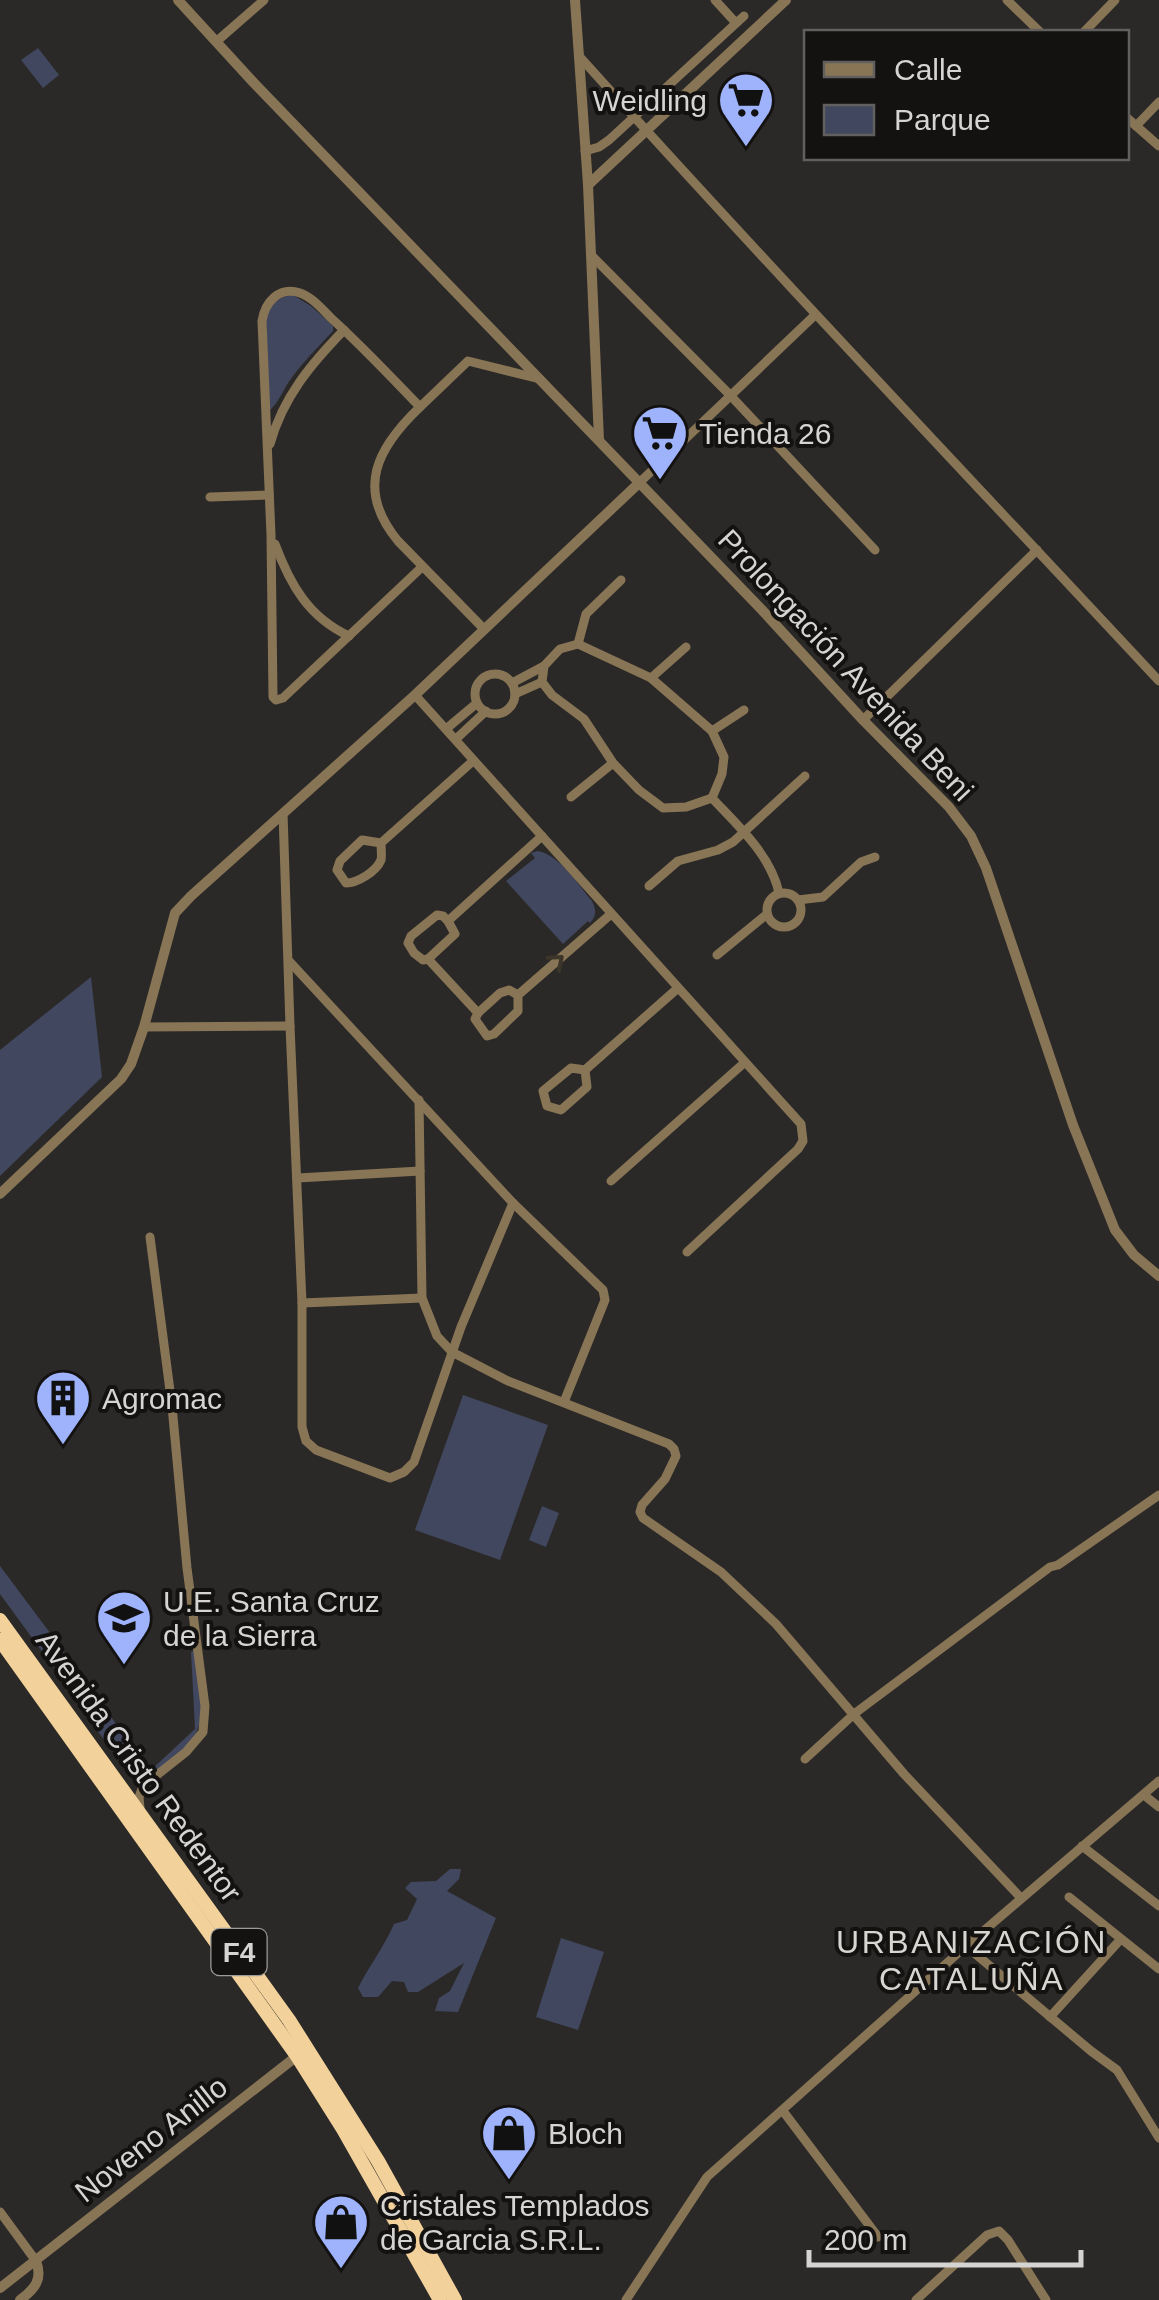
<svg xmlns="http://www.w3.org/2000/svg" width="1159" height="2300" viewBox="0 0 1159 2300" font-family="Helvetica,sans-serif">
  <style>
    .green { fill: #40475e }
    .lines { fill: none; stroke-linecap: round; stroke-linejoin: round }
    .minor { stroke: #887556; stroke-width: 9 }
    .tertiary { stroke: #887556; stroke-width: 10 }
    .trunk { stroke: #f3d19a; stroke-width: 14 }
    .oneway { stroke: #3c3529 }
    .labels { text-anchor: middle; dominant-baseline: central; stroke-width: 8; stroke-linejoin: round; paint-order: stroke }
    .shield { fill: #131211; stroke: #9b9a98; stroke-width: 2.5 }
    .shield-label { font-size: 28px; font-weight: bold; fill: #d5d4d2 }
    .poi-label { font-size: 30px; fill: #d5d4d2; stroke: #131211; text-anchor: start }
    .street-label { font-size: 30px; fill: #d5d4d2; stroke: #131211 }
    .neighbourhood-label { font-size: 32px; letter-spacing: 2.5px; fill: #d8d6d2; stroke: #131211 }
  </style>
  <rect width="100%" height="100%" fill="#2b2927"/>
  <g class="green">
    <polygon points="38,48 59,75 43,88 21,60"/>
    <path d="M293 295 311 306 333 326V331C317 348 301 364 288 383 282 393 278 403 269 411L266 318C270 304 279 296 293 295Z"/>
    <path d="M538 851C559 855 578 884 592 901 596 910 597 915 590 923L588 921 563 944 506 881 535 858 531 853Z"/>
    <polygon points="91,977 102,1077 0,1176 0,1050"/>
    <polygon points="463,1395 548,1425 500,1560 415,1530"/>
    <polygon points="542,1506 559,1513 546,1547 529,1540"/>
    <polygon points="0,1566 86,1681 71,1691 0,1594"/>
    <path d="M195 1650C198 1680 211 1721 188 1745 176 1759 158 1770 143 1782L132 1778 80 1707 81 1702 93 1692 150 1771 195 1729 191 1652Z"/>
    <path d="M450 1869H461L459 1879 447 1891 496 1918 458 2012 435 2011 439 1998 450 1991 464 1963 418 1992H408L404 1982 392 1981 378 1997H363L358 1988C369 1966 384 1947 394 1924L407 1920 417 1899 405 1888 411 1882 436 1881Z"/>
    <polygon points="561,1938 604,1952 578,2030 536,2017"/>
  </g>
  <g class="lines">
    <g class="minor">
      <polyline points="715,0 736,23"/>
      <polyline points="1007,0 1040,32"/>
      <polyline points="1084,32 1115,0"/>
      <polyline points="217,41 264,0"/>
      <path d="M579 56C769 267 965 473 1159 681"/>
      <polyline points="1126,117 1159,146"/>
      <polyline points="1136,126 1159,102"/>
      <polyline points="585,151 599,147 609,140 744,16"/>
      <polyline points="591,255 730,395 875,550"/>
      <polyline points="420,407 468,361 540,379"/>
      <path d="M270 444C283 397 311 364 344 330"/>
      <polyline points="639,483 815,315"/>
      <polyline points="210,497 269,495"/>
      <path d="M275 544C290 584 308 617 349 636"/>
      <path d="M422 567 283 698 276 700 273 697 271 535 262 321C265 302 279 286 300 293 312 297 322 309 331 318 362 346 391 377 420 407 377 448 355 489 398 541L484 629"/>
      <polyline points="578,644 586,614 621,580"/>
      <polyline points="544,666 542,682 552,695 584,719 613,763 639,790 663,808 686,807 712,798"/>
      <circle cx="495" cy="694" r="20"/>
      <polyline points="651,678 686,647"/>
      <path d="M512 683 544 666 560 649 578 644 651 678 712 731 724 757 722 774 712 798C737 825 771 855 779 893"/>
      <polyline points="515,694 542,682"/>
      <polyline points="415,695 801,1124 803,1141 798,1149 687,1252"/>
      <polyline points="863,720 1037,550"/>
      <polyline points="446,729 477,703"/>
      <polyline points="712,731 744,710"/>
      <polyline points="456,739 486,711"/>
      <polyline points="571,797 613,763"/>
      <polyline points="283,813 290,1026 302,1303 302,1427 306,1441 316,1450 390,1478 404,1472 414,1462 461,1327 513,1203"/>
      <polyline points="542,836 448,921 443,916 437,915 411,936 408,943 414,953 423,960 428,959 478,1013 475,1019 487,1036 494,1034 518,1011 518,995 611,914"/>
      <path d="M381 843C381 847 382 857 381 860 376 872 357 883 346 883L337 870 340 861 362 840 381 843 473 761"/>
      <polyline points="649,886 678,861 718,850 733,842 805,776"/>
      <circle cx="784" cy="910" r="17"/>
      <polyline points="798,900 823,897 861,862 875,857"/>
      <polyline points="717,955 767,914"/>
      <polyline points="428,959 455,934 448,921"/>
      <polyline points="289,961 513,1203 603,1290 605,1300 564,1402"/>
      <polyline points="478,1013 500,993 509,990 518,995"/>
      <polyline points="144,1027 290,1026"/>
      <polyline points="585,1070 587,1087 561,1110 547,1106 543,1091 571,1068 585,1070 678,988"/>
      <polyline points="419,1100 422,1298 437,1336 452,1352 508,1381 669,1444 674,1449 676,1456 665,1479 642,1505 640,1512 643,1518 721,1572 776,1624 904,1774 1021,1898"/>
      <polyline points="298,1178 420,1171"/>
      <polyline points="611,1181 744,1063"/>
      <polyline points="302,1303 422,1298"/>
      <polyline points="805,1759 854,1714 1050,1567 1058,1565 1159,1495"/>
      <polyline points="1144,1795 1159,1807"/>
      <polyline points="140,1808 139,1797 143,1786 186,1752 203,1732 205,1706 187,1568 172,1406 150,1237"/>
      <polyline points="1082,1846 1159,1906"/>
      <polyline points="1069,1897 1159,1969"/>
      <polyline points="966,1946 1091,2051 1117,2070 1159,2138"/>
      <polyline points="1050,2017 1120,1940"/>
      <polyline points="783,2111 878,2237"/>
      <polyline points="0,2212 36,2261"/>
      <polyline points="626,2300 707,2177 966,1946 1159,1781"/>
      <polyline points="916,2300 987,2235 999,2231 1008,2240 1046,2300"/>
    </g>
    <g class="tertiary">
      <polyline points="178,0 254,83 762,610 863,720 949,807 971,836 986,868 1073,1125 1115,1230 1134,1255 1159,1276"/>
      <polyline points="575,0 588,185 599,440"/>
      <polyline points="588,185 786,0"/>
      <polyline points="0,1194 121,1079 131,1064 144,1027 175,913 191,896 415,695 639,483"/>
      <polyline points="0,2288 297,2056"/>
      <path d="M20 2300C35 2289 43 2279 36 2261"/>
    </g>
    <g class="trunk">
      <polyline points="0,1620 289,2020 378,2161 455,2300"/>
      <polyline points="0,1640 297,2056 343,2129 440,2300"/>
    </g>
  </g>
  <defs><path id="oneway-chevron" d="M-2-3.5L2.5 0L-2 3.5" fill="none" stroke-width="1.6" stroke-linecap="round" stroke-linejoin="round" transform="scale(2.5)"/></defs>
  <use class="oneway" href="#oneway-chevron" transform="translate(557 961) rotate(-41)"/>
  <defs>
    <g id="supermarket-pin" transform="scale(2.875)"><path d="M0 17L-7.5 6A9.5 9.5 0 1 1 7.5 6Z" fill="#9fb3fd" stroke="#131211"/><path d="M-6-5.5h2.5l.6 2H6L4.5 2H-2.5L-4.4-4H-6ZM-1.5 3.2a1.3 1.3 0 1 0 .1 0ZM3 3.2a1.3 1.3 0 1 0 .1 0Z" fill="#111"/></g>
    <g id="building-pin" transform="scale(2.875)"><path d="M0 17L-7.5 6A9.5 9.5 0 1 1 7.5 6Z" fill="#9fb3fd" stroke="#131211"/><path d="M-4-6H4V6H1V3H-1V6H-4ZM-2.5-4.3h1.7v1.8h-1.7ZM.8-4.3h1.7v1.8H.8ZM-2.5-1h1.7V.8h-1.7ZM.8-1h1.7V.8H.8Z" fill="#111"/></g>
    <g id="school-pin" transform="scale(2.875)"><path d="M0 17L-7.5 6A9.5 9.5 0 1 1 7.5 6Z" fill="#9fb3fd" stroke="#131211"/><path d="M0-5L7-2L0 1L-7-2ZM-4 1L0 2.5L4 1V4Q0 6-4 4Z" fill="#111"/></g>
    <g id="shop-pin" transform="scale(2.875)"><path d="M0 17L-7.5 6A9.5 9.5 0 1 1 7.5 6Z" fill="#9fb3fd" stroke="#131211"/><path d="M-5-2.5h2.3a2.7 3.5 0 0 1 5.4 0H5L5.5 6h-11ZM-1.5-2.5h3a1.5 2.3 0 0 0-3 0Z" fill="#111"/></g>
  </defs>
  <g fill-rule="evenodd">
    <use href="#supermarket-pin" x="746" y="100"/>
    <use href="#supermarket-pin" x="660" y="433"/>
    <use href="#building-pin" x="63" y="1398"/>
    <use href="#school-pin" x="124" y="1618"/>
    <use href="#shop-pin" x="509" y="2133"/>
    <use href="#shop-pin" x="341" y="2222"/>
  </g>
  <g class="labels">
    <rect class="shield" x="211.5" y="1929" width="55" height="46" rx="8"/>
    <g class="shield-label">
      <text x="239" y="1952">F4</text>
    </g>
    <g class="poi-label">
      <text x="707" y="100" text-anchor="end">Weidling</text>
      <text x="699" y="433">Tienda 26</text>
      <text x="102" y="1398">Agromac</text>
      <text x="163" y="1601">U.E. Santa Cruz<tspan x="163" dy="34">de la Sierra</tspan></text>
      <text x="548" y="2133">Bloch</text>
      <text x="380" y="2205">Cristales Templados<tspan x="380" dy="34">de Garcia S.R.L.</tspan></text>
    </g>
    <g class="street-label">
      <text transform="translate(846 665) rotate(47)">Prolongación Avenida Beni</text>
      <text transform="translate(139 1766) rotate(54)">Avenida Cristo Redentor</text>
      <text transform="translate(151 2139) rotate(-38)">Noveno Anillo</text>
    </g>
    <g class="neighbourhood-label">
      <text x="972" y="1942">URBANIZACIÓN<tspan x="972" dy="37">CATALUÑA</tspan></text>
    </g>
  </g>
  <rect x="804" y="30" width="325" height="130" fill="#131211" stroke="#61605e" stroke-width="2.5"/>
  <rect x="824" y="62" width="50" height="15" fill="#887556" stroke="#61605e" stroke-width="2.5"/>
  <text x="894" y="80" font-size="30" fill="#d5d4d2">Calle</text>
  <rect x="824" y="105" width="50" height="30" fill="#40475e" stroke="#61605e" stroke-width="2.5"/>
  <text x="894" y="130" font-size="30" fill="#d5d4d2">Parque</text>
  <path d="M809 2250v15h272v-15" fill="none" stroke="#d5d4d2" stroke-width="5"/>
  <text x="824" y="2250" font-size="30" fill="#d5d4d2" stroke="#131211" stroke-width="8" paint-order="stroke">200 m</text>
</svg>
